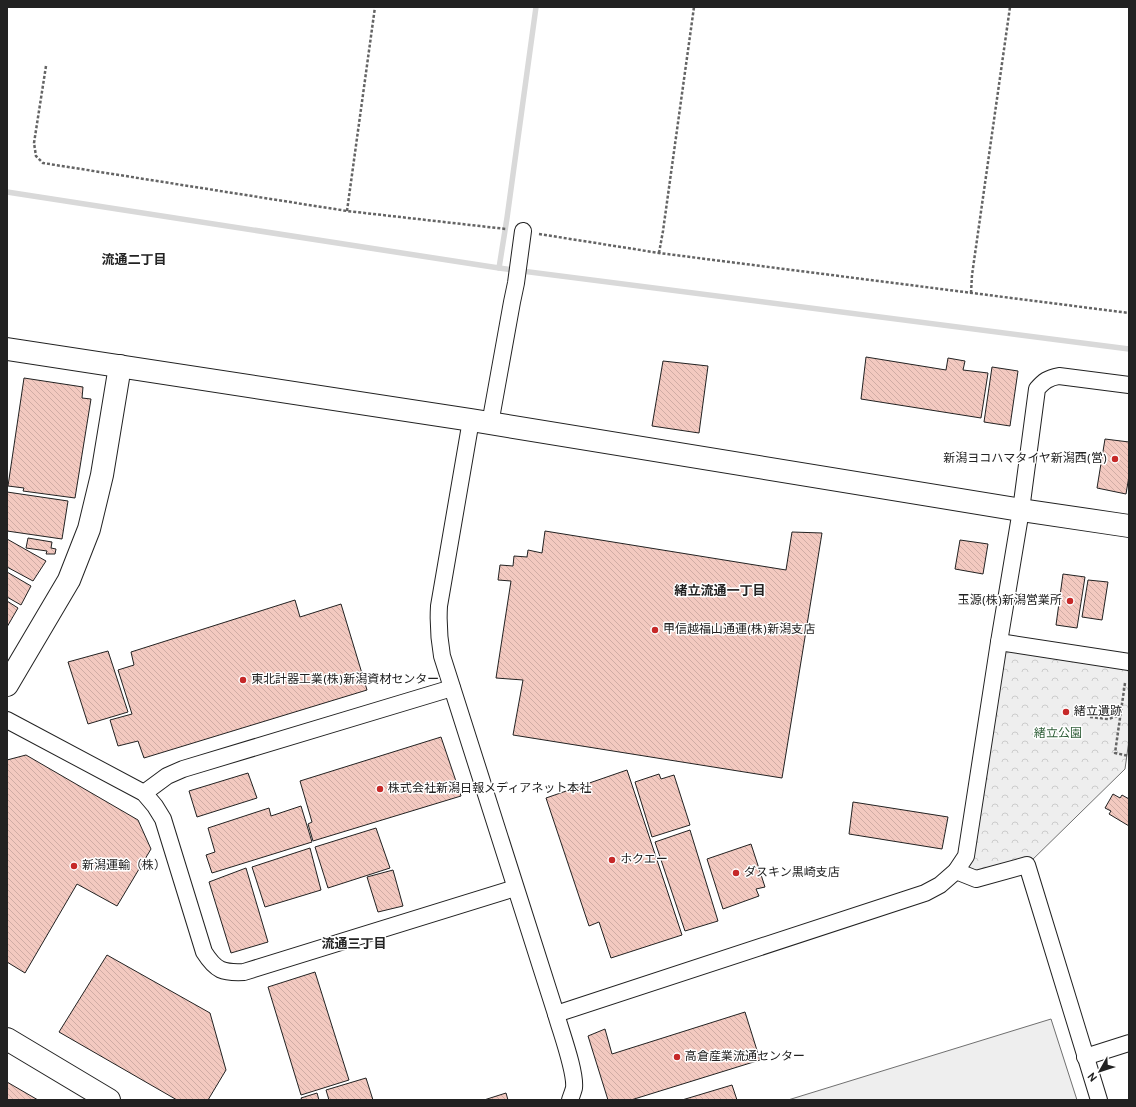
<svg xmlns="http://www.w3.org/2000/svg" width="1136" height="1107" viewBox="0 0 1136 1107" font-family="Overpass,'Noto Sans JP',sans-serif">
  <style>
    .park { fill: url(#park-crowns); stroke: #6f6f6f }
    .pitch { fill: #eee; stroke: #6f6f6f }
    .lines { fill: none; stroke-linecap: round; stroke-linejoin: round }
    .stream { stroke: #d9d9d9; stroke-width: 5.5 }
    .building { fill: url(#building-back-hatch); stroke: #222 }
    .street-casing { stroke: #222; stroke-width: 18 }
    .secondary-casing { stroke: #222; stroke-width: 24 }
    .path { stroke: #646464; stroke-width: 2.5; stroke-dasharray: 3 2; stroke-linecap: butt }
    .street { stroke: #fff; stroke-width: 16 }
    .secondary { stroke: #fff; stroke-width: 22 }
    .poi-dot { fill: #c62828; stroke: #fff; stroke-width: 1.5 }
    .labels { text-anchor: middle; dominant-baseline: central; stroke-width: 3; stroke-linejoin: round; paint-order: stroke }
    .poi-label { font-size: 12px; fill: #222; stroke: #fff; text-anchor: start }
    .park-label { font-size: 12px; fill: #2f5e38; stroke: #fff }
    .neighbourhood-label { font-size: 13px; font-weight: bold; fill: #222; stroke: #fff }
  </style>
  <defs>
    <pattern id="park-crowns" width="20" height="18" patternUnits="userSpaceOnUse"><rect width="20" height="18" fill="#eee"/><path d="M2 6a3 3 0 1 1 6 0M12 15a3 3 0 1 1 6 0" fill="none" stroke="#ccc"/></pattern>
    <pattern id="building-back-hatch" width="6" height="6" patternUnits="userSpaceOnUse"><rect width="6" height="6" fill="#f3c9c0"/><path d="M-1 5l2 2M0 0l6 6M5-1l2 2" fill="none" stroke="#d0aca5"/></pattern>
  </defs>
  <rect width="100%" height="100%" fill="#fff"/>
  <polygon class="park" points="1002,642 1129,662 1129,740 1125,769 1027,865 976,879 956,871"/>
  <polygon class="pitch" points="1051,1019 1077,1100 788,1100"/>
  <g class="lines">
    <g class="stream">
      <polyline points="7,192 499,268 1129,349"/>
      <polyline points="499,268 507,218 536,7"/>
    </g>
  </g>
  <g class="building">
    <polygon points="866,357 946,370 948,358 965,361 963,370 988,373 981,418 861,399"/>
    <polygon points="663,361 708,366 699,433 652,426"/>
    <polygon points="992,367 1018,371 1010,426 984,422"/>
    <polygon points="24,378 83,387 82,398 91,399 75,498 23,491 24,488 8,486"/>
    <polygon points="1105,439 1129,442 1129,476 1126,494 1097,488"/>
    <polygon points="7,492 68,501 62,539 7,531"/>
    <polygon points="545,531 786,570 792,532 822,533 782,778 513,735 523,680 496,678 511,581 498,580 500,565 513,566 514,556 527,557 528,550 542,553"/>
    <polygon points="28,538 52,542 51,548 56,549 55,554 46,554 47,551 26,548"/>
    <polygon points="7,539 46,561 33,581 7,567"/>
    <polygon points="960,540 988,544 983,574 955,569"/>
    <polygon points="7,572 31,586 21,605 7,597"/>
    <polygon points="1063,574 1085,577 1077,628 1056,625"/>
    <polygon points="1088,580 1108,582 1102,620 1082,617"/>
    <polygon points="295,600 300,617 341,604 367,690 144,758 138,741 118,746 110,720 132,714 118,670 134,665 131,652"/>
    <polygon points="7,601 18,608 7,627"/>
    <polygon points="108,651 128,712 88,724 68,662"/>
    <polygon points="441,737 461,796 313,841 308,824 312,822 300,781"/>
    <polygon points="26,755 138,820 151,849 117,906 77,884 25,973 7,962 7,760"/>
    <polygon points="627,770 682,935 611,958 599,922 589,926 546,798"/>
    <polygon points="248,773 257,798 197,817 189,791"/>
    <polygon points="659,774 661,779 674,775 690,825 652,837 635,782"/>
    <polygon points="1113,794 1120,798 1122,795 1129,799 1129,826 1109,814 1111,811 1105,808"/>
    <polygon points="853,802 948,817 942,849 849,834"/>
    <polygon points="301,806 312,842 212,873 206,855 215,852 208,828 269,808 271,816"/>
    <polygon points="376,828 390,868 328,888 315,847"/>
    <polygon points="690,830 718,921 685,931 655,842"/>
    <polygon points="751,844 765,887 756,889 759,896 723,909 707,859"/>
    <polygon points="310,848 321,890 265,907 252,867"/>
    <polygon points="246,868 268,942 231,953 209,882"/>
    <polygon points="393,870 403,906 378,912 367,877"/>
    <polygon points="107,955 210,1013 226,1070 208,1100 177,1100 59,1032"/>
    <polygon points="315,972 349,1080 301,1095 268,987"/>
    <polygon points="745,1012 760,1060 631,1100 608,1100 588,1036 605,1029 612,1054"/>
    <polygon points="366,1078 373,1100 329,1100 326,1090"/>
    <polygon points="7,1082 38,1100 7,1100"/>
    <polygon points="732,1085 737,1100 682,1100"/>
    <polygon points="317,1093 319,1100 302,1100 301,1098"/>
    <polygon points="506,1093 508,1100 484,1100"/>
  </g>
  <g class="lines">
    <g class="street-casing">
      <g id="street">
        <path d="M471 420 439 606C438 623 439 639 442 656L556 1014C561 1032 576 1072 574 1088 573 1092 571 1097 570 1100"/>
        <polyline points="490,424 512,302 516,283 523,231"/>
        <polyline points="999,642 1129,662"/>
        <path d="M7 720 144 793 155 806 163 819 204 952C216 971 223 973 244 972L515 888"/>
        <polyline points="144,793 167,776 183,769 452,688"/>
        <polyline points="956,871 976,879 1027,865 1099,1100"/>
        <path d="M556 1014 925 893 940 885 956 871 966 856 999 642 1021 510 1037 389C1044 381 1048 378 1059 376L1129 385"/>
        <polyline points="1085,1057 1129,1043"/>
      </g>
    </g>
    <g class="secondary-casing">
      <g id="secondary">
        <polyline points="7,349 471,420 1021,510 1129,526"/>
        <polyline points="7,685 69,580 89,529 102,475 120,366"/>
        <polyline points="7,1039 109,1100"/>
      </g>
    </g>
    <g class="path">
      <polyline points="46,66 34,143 36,156 43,163 347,211 506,229"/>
      <polyline points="347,211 375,7"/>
      <polyline points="539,234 659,253 1129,313"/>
      <polyline points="659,253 663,231 694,7"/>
      <polyline points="971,293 972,275 1010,7"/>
      <polyline points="1125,683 1115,753 1129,756"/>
      <polyline points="1090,717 1108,719 1121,715"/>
    </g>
    <use href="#street" class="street"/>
    <use href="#secondary" class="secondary"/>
  </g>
  <g class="poi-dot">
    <circle cx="1115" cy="459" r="4"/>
    <circle cx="1070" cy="601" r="4"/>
    <circle cx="655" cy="630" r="4"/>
    <circle cx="243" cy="680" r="4"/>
    <circle cx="1066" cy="712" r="4"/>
    <circle cx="380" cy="789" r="4"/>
    <circle cx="612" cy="860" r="4"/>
    <circle cx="74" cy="866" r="4"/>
    <circle cx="736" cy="873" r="4"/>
    <circle cx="677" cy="1057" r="4"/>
  </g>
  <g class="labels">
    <g class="poi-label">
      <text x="1107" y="459" text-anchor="end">新潟ヨコハマタイヤ新潟西(営)</text>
      <text x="1062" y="601" text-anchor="end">玉源(株)新潟営業所</text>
      <text x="663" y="630">甲信越福山通運(株)新潟支店</text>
      <text x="251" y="680">東北計器工業(株)新潟資材センター</text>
      <text x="1074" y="712">緒立遺跡</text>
      <text x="388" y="789">株式会社新潟日報メディアネット本社</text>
      <text x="620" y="860">ホクエー</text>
      <text x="82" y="866">新潟運輸（株）</text>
      <text x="744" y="873">ダスキン黒崎支店</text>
      <text x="685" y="1057">高倉産業流通センター</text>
    </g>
    <g class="park-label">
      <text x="1058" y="734">緒立公園</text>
    </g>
    <g class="neighbourhood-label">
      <text x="134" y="261">流通二丁目</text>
      <text x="720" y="592">緒立流通一丁目</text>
      <text x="354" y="945">流通三丁目</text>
    </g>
  </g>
  <rect width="1136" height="1107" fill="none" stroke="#222222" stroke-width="16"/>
  <g transform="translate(1100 1071) rotate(231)" stroke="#ffffff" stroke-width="3" paint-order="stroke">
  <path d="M0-3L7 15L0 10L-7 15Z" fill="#222222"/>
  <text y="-6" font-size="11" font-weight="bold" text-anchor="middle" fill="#222222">N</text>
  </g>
</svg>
